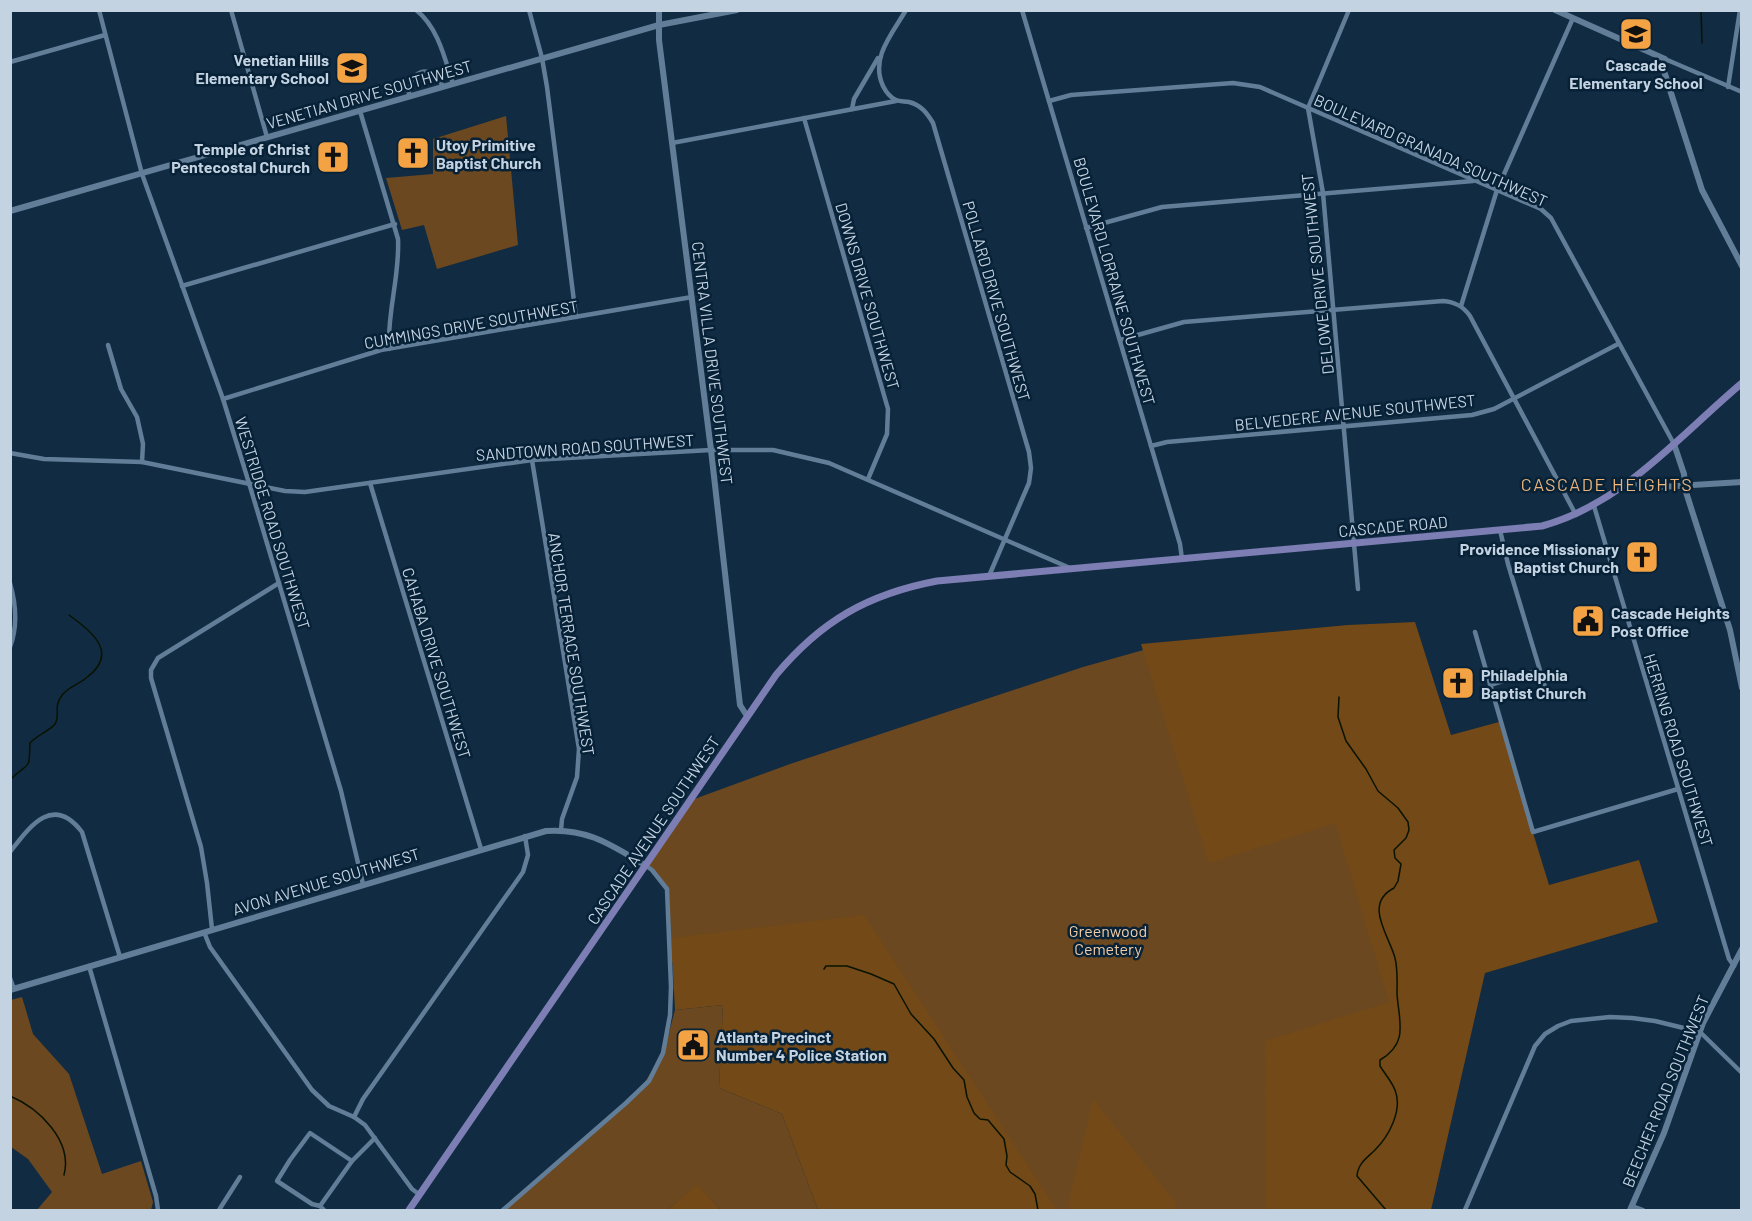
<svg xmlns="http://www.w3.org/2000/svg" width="1752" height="1221" viewBox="0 0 1752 1221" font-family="Barlow,sans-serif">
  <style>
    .green { fill: #6c4820 }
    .forest { fill: #724917 }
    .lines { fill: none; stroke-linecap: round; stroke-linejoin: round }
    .stream { stroke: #091300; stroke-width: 1.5 }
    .minor { stroke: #617d98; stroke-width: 4.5 }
    .tertiary { stroke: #617d98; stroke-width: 6 }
    .secondary { stroke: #7c7eb4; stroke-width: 7 }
    .labels { text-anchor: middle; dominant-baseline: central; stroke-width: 5; stroke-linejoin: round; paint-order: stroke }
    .poi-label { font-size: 16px; font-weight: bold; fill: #c4d3e2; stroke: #072137; text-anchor: start }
    .street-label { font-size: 16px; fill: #c4d3e2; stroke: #072137 }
    .park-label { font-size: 16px; fill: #f4cda6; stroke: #072137 }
    .neighbourhood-label { font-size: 18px; letter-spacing: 1.5px; fill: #ecb479; stroke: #072137 }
  </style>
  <rect width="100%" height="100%" fill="#112b42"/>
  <g class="green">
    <polygon points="506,116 518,245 437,269 424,225 402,230 386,178 433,174 433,139"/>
    <polygon points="1172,642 1347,794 1408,997 1343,1210 1034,1210 670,960 667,889 645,865 689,801 790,764 1083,667"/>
    <polygon points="22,997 33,1034 69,1074 102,1174 141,1161 153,1202 151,1210 37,1210 52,1192 28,1159 11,1147 11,1000"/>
    <polygon points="723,1005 719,1088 782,1114 818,1210 721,1210 697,1186 667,1210 502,1210 642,1087 664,1051 675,1010"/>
  </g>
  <g class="forest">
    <polygon points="1415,622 1451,735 1499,722 1549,885 1639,860 1658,922 1485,973 1431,1210 1266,1210 1265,1041 1389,1002 1335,823 1209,863 1141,644 1348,625"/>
    <polygon points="864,915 1057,1210 818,1210 782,1114 719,1088 723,1005 675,1010 671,938"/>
    <polygon points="1093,1099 1176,1203 1176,1210 1067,1210"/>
    <polygon points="697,1185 721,1210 667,1210"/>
  </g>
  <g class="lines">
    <g class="stream">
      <polyline points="1701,10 1702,43"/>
      <path d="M1339 697 1338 717 1346 741 1366 769 1378 791 1398 808 1408 822 1409 830 1406 838 1394 850 1395 858 1401 864 1398 881 1394 888C1363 904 1389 935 1395 958 1398 970 1397 982 1397 994 1399 1022 1409 1043 1380 1060V1066C1385 1074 1392 1082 1395 1090 1403 1110 1389 1136 1375 1150 1367 1158 1358 1163 1357 1176L1386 1210"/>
      <path d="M10 780C30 760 29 773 30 743 36 736 52 729 55 724 61 715 52 707 63 694 69 687 79 684 86 678 120 653 92 632 69 615"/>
      <polyline points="824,969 826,966 847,966 871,974 894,984 911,1014 934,1039 953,1068 964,1080 967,1097 974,1113 980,1119 988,1120 1004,1139 1007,1156 1006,1165 1010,1172 1030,1186 1035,1194 1038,1210"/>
      <path d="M10 1096C39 1108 73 1141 64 1175"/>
    </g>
    <g class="minor">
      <polyline points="99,10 142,174 223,399 249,483 341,791 363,884"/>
      <polyline points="231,10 267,137"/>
      <path d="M416 10C438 27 445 59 453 84"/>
      <polyline points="529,10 542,58 547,87 576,317"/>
      <path d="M906 10C892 34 870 58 883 86 886 92 889 97 896 100 900 102 905 101 909 102 921 105 927 113 933 123L1029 452 1031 468 1029 483 989 576"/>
      <polyline points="1022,10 1180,544 1182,559"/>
      <polyline points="1349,10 1308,108 1323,193 1358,589"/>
      <polyline points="1665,59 1742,92"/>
      <polyline points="10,62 105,35"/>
      <polyline points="1728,87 1740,10"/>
      <path d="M409 97C407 70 432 61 443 87"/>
      <polyline points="1049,101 1071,95 1233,83 1260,87 1541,209 1551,218 1674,444"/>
      <polyline points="852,109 854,99 878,58"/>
      <path d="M360 111 398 239C400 276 387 312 389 349"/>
      <polyline points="804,118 888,409 887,434 868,479"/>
      <polyline points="672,143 896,101"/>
      <polyline points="1086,228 1162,207 1473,181"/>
      <polyline points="182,286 395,224"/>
      <polyline points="1461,306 1497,190 1573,18"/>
      <path d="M1120 340 1184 322 1443 301C1455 302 1463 306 1470 316L1576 515"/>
      <polyline points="108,345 121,389 137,417 143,444 142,462"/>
      <polyline points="223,399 381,350 692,297"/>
      <polyline points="1151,446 1167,442 1472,415 1494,409 1618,344"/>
      <polyline points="10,453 44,459 142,462 285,491 305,492 532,460 711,450 773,450 829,463 1070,568"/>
      <polyline points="532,460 579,749 577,777 562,819 561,830"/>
      <polyline points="370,483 481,849"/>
      <polyline points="1594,506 1729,959 1734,966"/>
      <polyline points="1500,530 1508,564 1548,697"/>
      <path d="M10 583C16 604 18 626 10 647"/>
      <polyline points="1475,632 1533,832 1678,789"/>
      <polyline points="1490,685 1539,670"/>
      <path d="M10 852C30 826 53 794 82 832L120 957"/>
      <polyline points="212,929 207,883 201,847 151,678 151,670 158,658 279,583"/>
      <polyline points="204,932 210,947 312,1090 329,1106 354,1117 365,1125 412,1189 420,1195"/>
      <polyline points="89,966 156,1196 158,1210"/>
      <polyline points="10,978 14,989"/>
      <polyline points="354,1117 363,1099 523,872 528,855 525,836"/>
      <polyline points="320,1206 312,1204 277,1181 290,1160 310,1133 352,1161"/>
      <polyline points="1632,1206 1643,1210"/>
      <polyline points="219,1210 240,1177"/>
      <polyline points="324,1210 320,1206 352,1161 375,1138"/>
      <polyline points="503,1210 626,1103 649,1081 663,1053 670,1015 671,987 667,889 652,870 645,865"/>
      <polyline points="1465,1210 1535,1046 1545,1034 1558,1026 1571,1021 1610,1017 1632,1018 1655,1021 1700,1032 1742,1073"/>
    </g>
    <g class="tertiary">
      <polyline points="659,10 659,40 711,450 740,705 747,716"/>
      <polyline points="1555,10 1665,59 1663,68 1702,190 1742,266"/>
      <polyline points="10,211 659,25 737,10"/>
      <polyline points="1674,444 1684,474 1686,492 1730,630 1742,688"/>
      <polyline points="1632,480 1644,488 1742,482"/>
      <path d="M10 990 546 831C588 828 611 845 645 865"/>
      <polyline points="1630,1210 1664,1133 1703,1023 1742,949"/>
    </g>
    <path class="secondary" d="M409 1210 776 675C821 621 868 594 937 581L1542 526C1623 504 1679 436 1742 383"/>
  </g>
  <defs>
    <g id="school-square" transform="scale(1.725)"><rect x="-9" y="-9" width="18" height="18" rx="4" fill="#f4a344" stroke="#072137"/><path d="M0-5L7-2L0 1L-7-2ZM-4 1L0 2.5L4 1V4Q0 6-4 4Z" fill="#111"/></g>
    <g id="church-square" transform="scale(1.725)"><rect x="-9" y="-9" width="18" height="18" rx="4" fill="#f4a344" stroke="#072137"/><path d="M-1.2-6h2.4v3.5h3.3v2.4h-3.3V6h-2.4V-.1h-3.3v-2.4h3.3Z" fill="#111"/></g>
    <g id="civic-square" transform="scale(1.725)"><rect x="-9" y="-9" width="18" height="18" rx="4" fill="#f4a344" stroke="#072137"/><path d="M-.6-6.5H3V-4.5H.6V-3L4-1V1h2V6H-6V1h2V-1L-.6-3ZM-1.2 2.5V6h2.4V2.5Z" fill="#111"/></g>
  </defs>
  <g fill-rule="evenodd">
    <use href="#school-square" x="1636" y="34"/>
    <use href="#school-square" x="352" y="68"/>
    <use href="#church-square" x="413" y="153"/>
    <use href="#church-square" x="333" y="157"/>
    <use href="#church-square" x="1642" y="557"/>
    <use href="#civic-square" x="1588" y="621"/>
    <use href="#church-square" x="1458" y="683"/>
    <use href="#civic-square" x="693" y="1045"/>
  </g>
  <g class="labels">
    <g class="poi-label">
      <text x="329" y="59" text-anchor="end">Venetian Hills<tspan x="329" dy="18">Elementary School</tspan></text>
      <text x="1636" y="64" text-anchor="middle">Cascade<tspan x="1636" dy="18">Elementary School</tspan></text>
      <text x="436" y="144">Utoy Primitive<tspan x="436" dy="18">Baptist Church</tspan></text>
      <text x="310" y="148" text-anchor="end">Temple of Christ<tspan x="310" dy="18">Pentecostal Church</tspan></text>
      <text x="1619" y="548" text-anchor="end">Providence Missionary<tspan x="1619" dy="18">Baptist Church</tspan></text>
      <text x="1611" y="612">Cascade Heights<tspan x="1611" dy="18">Post Office</tspan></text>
      <text x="1481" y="674">Philadelphia<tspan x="1481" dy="18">Baptist Church</tspan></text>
      <text x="716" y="1036">Atlanta Precinct<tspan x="716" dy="18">Number 4 Police Station</tspan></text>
    </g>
    <g class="street-label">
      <text transform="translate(369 94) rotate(-16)">VENETIAN DRIVE SOUTHWEST</text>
      <text transform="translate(1431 150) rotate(24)">BOULEVARD GRANADA SOUTHWEST</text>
      <text transform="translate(1317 274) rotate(-96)">DELOWE DRIVE SOUTHWEST</text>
      <text transform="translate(1115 281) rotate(74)">BOULEVARD LORRAINE SOUTHWEST</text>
      <text transform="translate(868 296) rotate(74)">DOWNS DRIVE SOUTHWEST</text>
      <text transform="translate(997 301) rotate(74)">POLLARD DRIVE SOUTHWEST</text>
      <text transform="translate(471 324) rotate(-10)">CUMMINGS DRIVE SOUTHWEST</text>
      <text transform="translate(713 363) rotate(83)">CENTRA VILLA DRIVE SOUTHWEST</text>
      <text transform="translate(1355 412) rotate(-6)">BELVEDERE AVENUE SOUTHWEST</text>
      <text transform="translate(585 447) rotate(-4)">SANDTOWN ROAD SOUTHWEST</text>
      <text transform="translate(273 523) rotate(73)">WESTRIDGE ROAD SOUTHWEST</text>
      <text transform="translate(1393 526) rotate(-5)">CASCADE ROAD</text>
      <text transform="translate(572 644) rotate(81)">ANCHOR TERRACE SOUTHWEST</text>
      <text transform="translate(437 663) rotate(73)">CAHABA DRIVE SOUTHWEST</text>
      <text transform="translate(1679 750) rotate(73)">HERRING ROAD SOUTHWEST</text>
      <text transform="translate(653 830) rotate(-56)">CASCADE AVENUE SOUTHWEST</text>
      <text transform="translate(326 881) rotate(-17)">AVON AVENUE SOUTHWEST</text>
      <text transform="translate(1665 1091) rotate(-68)">BEECHER ROAD SOUTHWEST</text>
    </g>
    <g class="park-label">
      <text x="1108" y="930">Greenwood<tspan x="1108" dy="18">Cemetery</tspan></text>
    </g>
    <g class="neighbourhood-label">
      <text x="1607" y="484">CASCADE HEIGHTS</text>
    </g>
  </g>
  <rect width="1752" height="1221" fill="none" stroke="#c4d3e2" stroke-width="24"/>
</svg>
